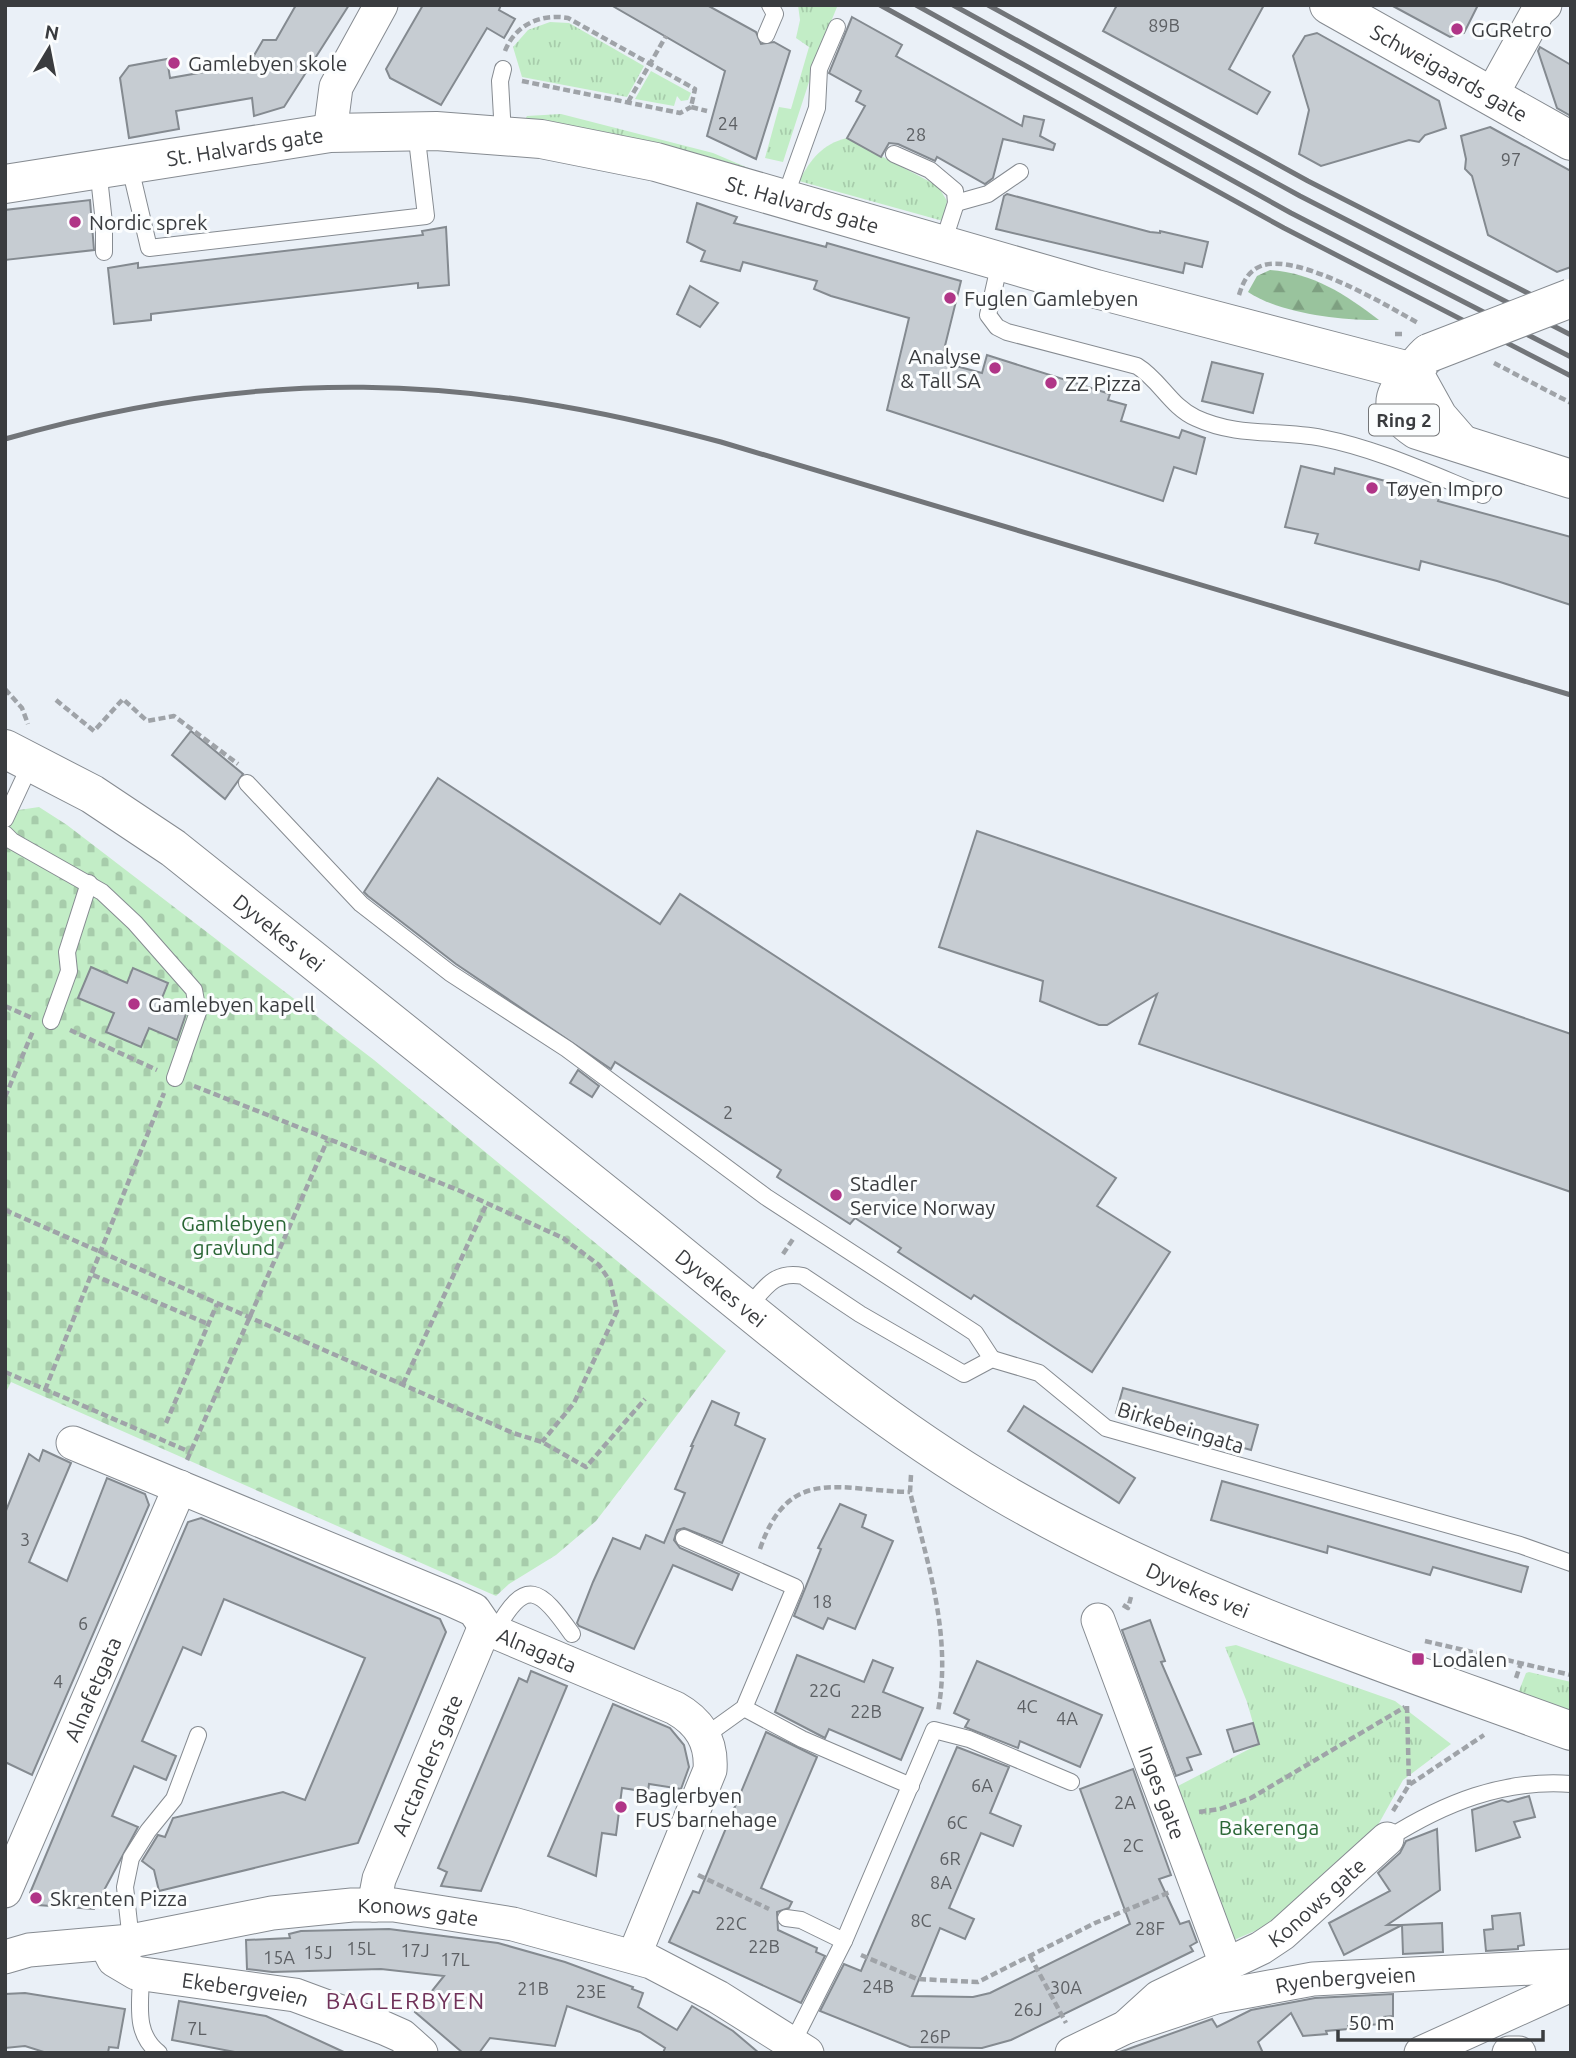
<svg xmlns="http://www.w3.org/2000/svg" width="1576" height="2058" viewBox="0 0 1576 2058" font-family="Ubuntu,sans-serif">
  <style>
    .grass { fill: url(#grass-tufts) }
    .forest { fill: url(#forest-firs) }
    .cemetery { fill: url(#cemetery-stones) }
    .building { fill: #c6ccd2; stroke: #848a90; stroke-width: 2 }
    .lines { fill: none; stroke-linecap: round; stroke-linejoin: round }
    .service-casing { stroke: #868b91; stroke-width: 18 }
    .minor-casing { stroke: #868b91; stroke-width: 35 }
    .tertiary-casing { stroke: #868b91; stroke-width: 40 }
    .primary-casing { stroke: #868b91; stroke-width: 40 }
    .path { stroke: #9fa3a8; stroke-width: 4.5; stroke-dasharray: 7 3.5; stroke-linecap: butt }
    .service { stroke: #fff; stroke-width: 16 }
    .minor { stroke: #fff; stroke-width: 33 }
    .tertiary { stroke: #fff; stroke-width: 38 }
    .primary { stroke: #fff; stroke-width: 38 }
    .rail { stroke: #727579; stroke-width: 5 }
    .primary-bridge-casing { stroke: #868b91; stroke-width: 40; stroke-linecap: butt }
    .path-bridge { stroke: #9fa3a8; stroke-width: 4.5; stroke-dasharray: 7 3.5; stroke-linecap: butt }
    .primary-bridge { stroke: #fff; stroke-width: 38 }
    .poi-dot { fill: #b03587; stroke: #fbfdfe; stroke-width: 2.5 }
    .labels { text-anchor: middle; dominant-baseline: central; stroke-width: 6; stroke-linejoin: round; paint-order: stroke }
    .number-label { font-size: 18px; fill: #5d6064 }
    .shield { fill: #fbfdfe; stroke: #747678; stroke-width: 2 }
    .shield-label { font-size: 19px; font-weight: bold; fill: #3a3c3f }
    .poi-label { font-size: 21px; fill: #3a3c3f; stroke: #fbfdfe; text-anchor: start }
    .street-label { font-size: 21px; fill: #3a3c3f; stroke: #fbfdfe }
    .park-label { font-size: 21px; fill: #2a6635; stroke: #fbfdfe }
    .neighbourhood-label { font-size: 23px; letter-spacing: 2px; fill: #703259; stroke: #fbfdfe }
  </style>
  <defs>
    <pattern id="grass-tufts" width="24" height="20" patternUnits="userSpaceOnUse" patternTransform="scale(1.75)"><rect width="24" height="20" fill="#c2edc6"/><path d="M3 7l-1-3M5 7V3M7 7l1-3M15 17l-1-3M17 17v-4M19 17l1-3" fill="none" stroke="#a7ccab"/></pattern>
    <pattern id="forest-firs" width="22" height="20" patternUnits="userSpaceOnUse" patternTransform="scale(1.75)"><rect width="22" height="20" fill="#99c39d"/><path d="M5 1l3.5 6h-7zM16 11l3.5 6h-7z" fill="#7ea081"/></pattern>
    <pattern id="cemetery-stones" width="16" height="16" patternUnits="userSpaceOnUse" patternTransform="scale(1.75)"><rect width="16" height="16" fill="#c2edc6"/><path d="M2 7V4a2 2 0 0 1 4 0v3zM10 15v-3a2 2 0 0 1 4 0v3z" fill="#a7ccab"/></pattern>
  </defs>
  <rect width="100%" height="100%" fill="#eaf0f7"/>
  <g class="grass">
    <polygon points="798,5 837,7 819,51 783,162 765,158 779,107 791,109 809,47 796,38 800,20"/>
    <polygon points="550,22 569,23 644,66 627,97 522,77 513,47 528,30"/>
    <polygon points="651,71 691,93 688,100 681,101 677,96 674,106 635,99"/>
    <polygon points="561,114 713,153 774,179 524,121 527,116"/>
    <path d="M847 138 938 186 947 201 943 221 799 181C811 159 822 144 847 138Z"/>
    <polygon points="1236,1645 1395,1701 1451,1744 1403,1780 1368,1843 1281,1920 1229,1942 1176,1787 1259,1744 1247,1702 1225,1647"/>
    <polygon points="1529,1672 1571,1682 1571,1715 1517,1696 1526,1673"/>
  </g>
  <path class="forest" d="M1270 270C1313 273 1345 294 1379 320 1343 321 1279 313 1248 292L1257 276Z"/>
  <polygon class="cemetery" points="5,803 19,810 39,807 67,825 374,1060 726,1351 596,1521 556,1555 509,1584 496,1596 11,1382 5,1394"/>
  <g class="building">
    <polygon points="296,5 349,5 284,107 254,116 252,98 176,111 179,129 129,138 120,78 129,66 167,59 170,78 249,64 263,40 276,40"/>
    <polygon points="423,5 501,5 499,10 515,19 504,38 487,28 441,105 390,78 386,69"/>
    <polygon points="611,5 707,5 756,32 761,44 774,42 790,51 756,159 707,136 725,71"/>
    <polygon points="1117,5 1264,5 1229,69 1270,92 1257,114 1103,31"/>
    <polygon points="1391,5 1478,5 1464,33 1450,37"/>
    <polygon points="852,17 902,45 896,56 1022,126 1024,116 1044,120 1040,136 1055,144 1053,150 1003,139 993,178 985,184 937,157 935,161 898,144 889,143 881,157 847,138 865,106 856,101 861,91 829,73"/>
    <polygon points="1317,33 1439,101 1446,128 1425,135 1419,142 1409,140 1321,166 1299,154 1309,110 1293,56 1305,36"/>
    <polygon points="1540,47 1571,65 1571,116 1557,108 1538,51"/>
    <polygon points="1490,127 1571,171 1571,267 1557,272 1488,235 1472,176 1465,169 1466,159 1461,136"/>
    <polygon points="1007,194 1150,232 1160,233 1160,231 1208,242 1202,267 1185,263 1183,273 996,229 1004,196"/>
    <polygon points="90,200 94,250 5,260 5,210"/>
    <polygon points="697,203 737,217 734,223 826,247 827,243 961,281 941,362 982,373 987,355 1110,394 1108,400 1126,405 1121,421 1179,438 1182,430 1205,438 1196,474 1174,467 1163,501 887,410 909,318 831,296 814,289 817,281 743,262 740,271 701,261 705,251 687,242"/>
    <polygon points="446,227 449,285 418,288 418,283 151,314 151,320 114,324 108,268 138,263 138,268 423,235 422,231"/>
    <polygon points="690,286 718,303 700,327 677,314"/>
    <polygon points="1212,362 1263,374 1253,413 1202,401"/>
    <polygon points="1301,466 1334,474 1335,468 1440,495 1438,501 1571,537 1571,605 1497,581 1421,561 1419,570 1315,543 1318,534 1285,527"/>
    <polygon points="191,731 243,774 225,799 172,755"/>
    <polygon points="438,778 660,924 680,894 1116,1178 1097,1206 1170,1252 1092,1372 974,1295 971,1299 898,1252 901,1248 855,1218 850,1224 777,1177 781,1170 615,1062 611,1069 456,964 368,896 364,892"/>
    <polygon points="977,831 1571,1034 1571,1192 1139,1044 1157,994 1107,1025 1099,1025 1040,1001 1043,981 939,947"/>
    <polygon points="91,967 127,983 133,968 168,983 162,998 187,1011 177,1040 149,1028 141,1047 106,1032 114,1013 78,998"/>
    <polygon points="578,1070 599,1086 592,1097 570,1083"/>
    <polygon points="1123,1388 1258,1425 1251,1450 1116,1413"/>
    <polygon points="712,1401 739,1413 735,1425 765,1439 722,1543 684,1528 677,1530 674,1540 680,1548 739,1574 732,1590 673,1565 634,1649 579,1626 577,1623 593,1582 613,1538 640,1549 646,1535 664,1543 685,1493 675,1489 693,1446 691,1446"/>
    <polygon points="1024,1406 1135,1478 1119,1503 1008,1431"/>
    <polygon points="43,1450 71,1463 29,1562 67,1581 107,1478 145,1494 149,1505 32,1775 5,1762 5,1513 29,1454 39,1461"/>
    <polygon points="1222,1481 1528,1567 1521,1592 1433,1567 1430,1575 1328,1546 1327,1553 1211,1520"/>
    <polygon points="840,1504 866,1515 862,1527 893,1541 855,1629 828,1618 823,1629 794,1616 821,1549 818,1548"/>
    <polygon points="201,1518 440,1619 446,1632 358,1843 159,1891 154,1870 142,1861 158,1835 165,1837 173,1818 283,1792 305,1800 365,1658 224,1599 201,1655 183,1647 142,1741 176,1756 166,1780 134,1766 112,1816 138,1827 94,1909 37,1905 30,1893 90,1750 188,1522"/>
    <polygon points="1150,1620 1165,1661 1161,1662 1201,1754 1187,1758 1192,1770 1176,1776 1122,1630"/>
    <polygon points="797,1655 864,1682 873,1660 893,1668 883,1692 923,1708 901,1760 829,1729 825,1738 775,1712"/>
    <polygon points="977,1661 1102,1715 1080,1767 1020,1741 1018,1748 965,1727 969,1720 954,1713"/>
    <polygon points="531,1671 567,1686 481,1891 441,1886 447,1872 438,1868 519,1678 527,1682"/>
    <polygon points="613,1704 670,1728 684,1745 689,1767 681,1789 649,1784 648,1792 622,1788 616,1835 602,1833 596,1876 548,1856"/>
    <polygon points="1253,1723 1259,1744 1234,1752 1227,1730"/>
    <polygon points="766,1732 817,1757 761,1888 792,1902 789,1908 777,1912 778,1930 817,1948 816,1952 825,1956 801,2003 669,1942 693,1891 699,1893"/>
    <polygon points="957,1747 1009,1767 990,1813 1021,1826 1013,1846 981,1833 949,1908 974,1919 965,1939 940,1928 912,1996 973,1997 990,1993 1130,1924 1080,1789 1133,1769 1171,1875 1159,1879 1180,1924 1189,1921 1197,1942 1190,1946 1193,1951 1011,2040 982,2048 910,2047 820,2011 844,1964 861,1971"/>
    <polygon points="1529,1796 1535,1817 1514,1822 1520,1837 1476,1851 1472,1810 1502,1800 1508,1802"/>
    <polygon points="1437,1829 1440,1890 1387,1925 1402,1925 1344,1955 1329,1923 1390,1891 1378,1873 1400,1853 1406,1841"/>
    <polygon points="1520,1913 1524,1945 1518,1946 1518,1949 1486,1951 1484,1930 1493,1929 1492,1916"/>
    <polygon points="1442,1923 1443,1952 1403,1954 1402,1925"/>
    <polygon points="389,1929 498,1943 565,1962 633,1987 632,1989 643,1993 638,2007 677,2030 692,2006 733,2031 759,2053 663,2053 665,2048 640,2032 567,2006 555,2046 490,2038 479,2053 463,2053 415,2012 444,1976 381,1969 272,1972 247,1969 246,1940 290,1938 289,1934 301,1931"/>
    <polygon points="25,1993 125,2009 118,2048 109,2047 108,2053 47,2053 25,2046 5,2048 5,1994"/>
    <polygon points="1393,1994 1393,2016 1384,2017 1384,2024 1348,2026 1348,2029 1326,2031 1327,2034 1303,2036 1291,2013 1258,2042 1263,2053 1117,2053 1212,2019 1217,2027 1251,2010 1315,1998"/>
    <polygon points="179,2001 266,2016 346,2053 240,2053 172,2040"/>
  </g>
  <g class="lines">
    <g class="service-casing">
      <g id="service">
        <polyline points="766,35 775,14 770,5"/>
        <polyline points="503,69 500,81 503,135"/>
        <polyline points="894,154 930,170 955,191 956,203 942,246"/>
        <polyline points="129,163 149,248 426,216 416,131"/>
        <polyline points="98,168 104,223 104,252"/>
        <polyline points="784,200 817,108 819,69 837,27"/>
        <polyline points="956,203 988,194 1020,172"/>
        <path d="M1000 262 988 315 997 327 1007 332 1137 366C1160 380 1171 407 1196 418 1239 438 1279 429 1322 438 1378 449 1431 474 1483 495"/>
        <polyline points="247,783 361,904 450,973 567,1049 766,1197 975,1333 992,1359"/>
        <polyline points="5,819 32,761"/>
        <polyline points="5,834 12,841 102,892 135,923 194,990 198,1012 175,1078"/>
        <polyline points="51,1021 69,971 67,952 89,883"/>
        <path d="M747 1309C764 1289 774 1270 803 1276L860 1314 964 1374 992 1359 1039 1373 1106 1428 1520 1545 1571 1563"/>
        <polyline points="684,1538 795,1587 744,1708 705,1736"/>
        <path d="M495 1632C526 1575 540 1589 572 1634"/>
        <polyline points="744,1708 802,1739 911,1786"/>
        <path d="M1387 1839C1444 1803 1503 1779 1571 1784"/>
        <polyline points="786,1918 801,1920 844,1941"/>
        <polyline points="131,1941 125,1887 131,1858 148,1831 174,1799 198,1735"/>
        <path d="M141 1974C141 2002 133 2033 159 2053"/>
        <polyline points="792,2044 844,1941 934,1730 969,1739 1071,1782"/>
      </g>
    </g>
    <g class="minor-casing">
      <g id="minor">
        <polyline points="1491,96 1538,11 1545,5"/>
        <polyline points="330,133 336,87 381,5"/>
        <path id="s1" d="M73 1443 452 1600 474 1610 485 1626 495 1632 675 1708C700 1722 712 1742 710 1770L634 1956"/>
        <path id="s2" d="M1098 1620 1226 1964"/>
        <path id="s3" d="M5 1891 180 1487"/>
        <path id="s4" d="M374 1905 379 1879 485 1626"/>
        <path id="s5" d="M106 1944 114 1960 136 1973 295 1995 384 2028 402 2036 421 2053"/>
        <path id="s6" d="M5 1957 29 1950 131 1941 272 1913 352 1905H394L513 1924 651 1962 718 1997 807 2053"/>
        <path id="s7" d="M1126 2027 1216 1997 1313 1979 1571 1966"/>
        <path id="s8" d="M1072 2053 1126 2027 1159 1997 1261 1948 1282 1934 1387 1839"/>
        <polyline points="1421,2053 1571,1985"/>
        <polyline points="1509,2053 1519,2053"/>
      </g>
    </g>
    <g class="tertiary-casing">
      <g id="tertiary">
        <path id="s9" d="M1329 5 1571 141"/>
        <path id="s10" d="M5 184 330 133 436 131 541 139 656 162 1096 289 1413 372"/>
        <path id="s11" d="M5 749 92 794 173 848C330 973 487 1099 644 1225 759 1318 871 1416 999 1491 1178 1596 1377 1660 1571 1731"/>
      </g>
    </g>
    <g class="primary-casing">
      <g id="primary">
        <path d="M1429 353C1421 359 1417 367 1410 375 1389 400 1390 411 1417 430L1571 479"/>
        <polyline points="1413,372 1438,417 1458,440"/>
      </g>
    </g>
    <g class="path">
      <path d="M505 51C515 25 541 13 568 18L695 89 691 107 707 111"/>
      <polyline points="522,81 680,113 691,107"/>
      <polyline points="628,102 666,36"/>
      <path d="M1239 295C1243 282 1248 271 1261 266 1297 252 1386 305 1418 323"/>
      <polyline points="1494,363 1571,403"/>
      <polyline points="5,689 22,708 28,724"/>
      <polyline points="56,700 94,731 123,699 147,721 174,716 238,764"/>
      <polyline points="5,1006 32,1018"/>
      <polyline points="70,1030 157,1070"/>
      <polyline points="194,1086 458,1190 563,1238 599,1265 610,1281 617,1311 574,1403 542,1442"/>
      <polyline points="5,1097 33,1031"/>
      <polyline points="5,1210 513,1433 542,1442 586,1467 645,1399"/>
      <polyline points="783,1254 793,1239"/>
      <polyline points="93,1275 208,1324"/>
      <polyline points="5,1372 190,1452"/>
      <polyline points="403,1384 487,1203"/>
      <polyline points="45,1390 164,1093"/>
      <polyline points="166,1423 217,1304"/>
      <polyline points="187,1460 327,1141"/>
      <path d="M911 1475 910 1492C928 1565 952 1636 938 1711"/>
      <path d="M760 1549C789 1464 840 1491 910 1492"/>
      <polyline points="1123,1605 1128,1608 1131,1597"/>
      <polyline points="1425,1641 1571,1675"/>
      <polyline points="1516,1678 1521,1663"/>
      <polyline points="1407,1706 1409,1785"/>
      <polyline points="1393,1811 1409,1785 1484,1735"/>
      <polyline points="1199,1812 1220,1809 1251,1798 1405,1707"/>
      <polyline points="698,1875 769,1909"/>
      <polyline points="861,1955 917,1979 978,1982 1095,1923 1170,1892"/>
      <polyline points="1030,1956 1066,2023"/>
    </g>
    <use href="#service" class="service"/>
    <use href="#minor" class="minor"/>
    <use href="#tertiary" class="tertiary"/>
    <use href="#primary" class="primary"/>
    <g class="rail">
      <polyline points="880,5 1284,228 1571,376"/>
      <polyline points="916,5 1291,213 1571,357"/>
      <polyline points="953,5 1300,196 1571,335"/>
      <polyline points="988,5 1308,181 1571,315"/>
      <path d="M5 439C261 366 466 373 721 442L1571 695"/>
    </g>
    <g class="primary-bridge-casing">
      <polyline id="primary-bridge" points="1429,353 1571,298"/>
    </g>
    <polyline class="path-bridge" points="1395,334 1404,334"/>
    <use href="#primary-bridge" class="primary-bridge"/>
  </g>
  <g class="poi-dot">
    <circle cx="1457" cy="29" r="7"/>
    <circle cx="174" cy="63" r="7"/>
    <circle cx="75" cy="222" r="7"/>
    <circle cx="950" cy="298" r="7"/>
    <circle cx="995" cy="368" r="7"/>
    <circle cx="1051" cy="383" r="7"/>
    <circle cx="1372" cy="488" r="7"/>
    <circle cx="134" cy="1004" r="7"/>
    <circle cx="836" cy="1195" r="7"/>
    <rect x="1411" y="1652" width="14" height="14" rx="3.5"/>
    <circle cx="621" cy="1807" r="7"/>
    <circle cx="36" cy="1898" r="7"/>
  </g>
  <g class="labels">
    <g class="number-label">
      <text x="1164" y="25">89B</text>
      <text x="728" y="123">24</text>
      <text x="916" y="134">28</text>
      <text x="1511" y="159">97</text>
      <text x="728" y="1112">2</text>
      <text x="25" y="1539">3</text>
      <text x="822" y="1601">18</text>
      <text x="83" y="1623">6</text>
      <text x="58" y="1681">4</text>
      <text x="825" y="1690">22G</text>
      <text x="1027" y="1706">4C</text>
      <text x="866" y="1711">22B</text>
      <text x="1067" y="1718">4A</text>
      <text x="982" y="1785">6A</text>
      <text x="1125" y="1802">2A</text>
      <text x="957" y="1822">6C</text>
      <text x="1133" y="1845">2C</text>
      <text x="950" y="1858">6R</text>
      <text x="941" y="1882">8A</text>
      <text x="921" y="1920">8C</text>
      <text x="731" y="1923">22C</text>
      <text x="1150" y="1928">28F</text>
      <text x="764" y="1946">22B</text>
      <text x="361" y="1948">15L</text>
      <text x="415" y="1950">17J</text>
      <text x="318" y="1952">15J</text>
      <text x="279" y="1957">15A</text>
      <text x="455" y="1959">17L</text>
      <text x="878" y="1986">24B</text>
      <text x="1066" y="1987">30A</text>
      <text x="533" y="1988">21B</text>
      <text x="591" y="1991">23E</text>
      <text x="1028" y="2009">26J</text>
      <text x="197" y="2028">7L</text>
      <text x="935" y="2036">26P</text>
    </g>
    <rect class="shield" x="1369" y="404.5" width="70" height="31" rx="5"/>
    <g class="shield-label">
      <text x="1404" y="420">Ring 2</text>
    </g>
    <g class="poi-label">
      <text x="1471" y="29">GGRetro</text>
      <text x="188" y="63">Gamlebyen skole</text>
      <text x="89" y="222">Nordic sprek</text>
      <text x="964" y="298">Fuglen Gamlebyen</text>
      <text x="981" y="356" text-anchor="end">Analyse<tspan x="981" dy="24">&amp; Tall SA</tspan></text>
      <text x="1065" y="383">ZZ Pizza</text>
      <text x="1386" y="488">Tøyen Impro</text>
      <text x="148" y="1004">Gamlebyen kapell</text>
      <text x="850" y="1183">Stadler<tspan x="850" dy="24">Service Norway</tspan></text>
      <text x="1432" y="1659">Lodalen</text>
      <text x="635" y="1795">Baglerbyen<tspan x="635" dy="24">FUS barnehage</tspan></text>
      <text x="50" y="1898">Skrenten Pizza</text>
    </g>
    <g class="street-label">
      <text stroke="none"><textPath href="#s9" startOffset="138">Schweigaards gate</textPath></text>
      <text stroke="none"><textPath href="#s10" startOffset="243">St. Halvards gate</textPath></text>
      <text stroke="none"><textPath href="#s10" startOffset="810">St. Halvards gate</textPath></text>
      <text stroke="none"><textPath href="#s11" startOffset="331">Dyvekes vei</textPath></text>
      <text stroke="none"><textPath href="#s11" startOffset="898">Dyvekes vei</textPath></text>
      <text transform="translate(1181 1427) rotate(17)">Birkebeingata</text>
      <text stroke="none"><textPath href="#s11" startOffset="1465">Dyvekes vei</textPath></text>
      <text stroke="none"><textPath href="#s1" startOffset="511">Alnagata</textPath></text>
      <text stroke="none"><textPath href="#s3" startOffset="220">Alnafetgata</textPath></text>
      <text stroke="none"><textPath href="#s4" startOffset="150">Arctanders gate</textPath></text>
      <text stroke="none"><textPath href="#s2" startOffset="184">Inges gate</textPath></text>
      <text stroke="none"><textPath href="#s8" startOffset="290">Konows gate</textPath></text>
      <text stroke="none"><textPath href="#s6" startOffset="418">Konows gate</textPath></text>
      <text stroke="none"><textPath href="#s7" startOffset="226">Ryenbergveien</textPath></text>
      <text stroke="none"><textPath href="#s5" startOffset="154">Ekebergveien</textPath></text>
    </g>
    <g class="park-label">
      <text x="234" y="1223">Gamlebyen<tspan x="234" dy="24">gravlund</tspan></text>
      <text x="1269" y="1827">Bakerenga</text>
    </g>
    <g class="neighbourhood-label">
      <text x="406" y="2000">BAGLERBYEN</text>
    </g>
  </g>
  <rect width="1576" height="2058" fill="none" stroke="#3a3c3f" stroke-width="14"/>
  <g transform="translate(49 49) rotate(10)" stroke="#fbfdfe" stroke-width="5" paint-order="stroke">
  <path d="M0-5L12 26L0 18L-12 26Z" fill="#3a3c3f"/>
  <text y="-10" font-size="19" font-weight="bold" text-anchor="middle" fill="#3a3c3f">N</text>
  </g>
  <path d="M1338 2030v10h205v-10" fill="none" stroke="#3a3c3f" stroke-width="3.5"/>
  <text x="1348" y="2030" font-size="21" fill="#3a3c3f" stroke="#fbfdfe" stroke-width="5" paint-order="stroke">50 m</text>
</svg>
